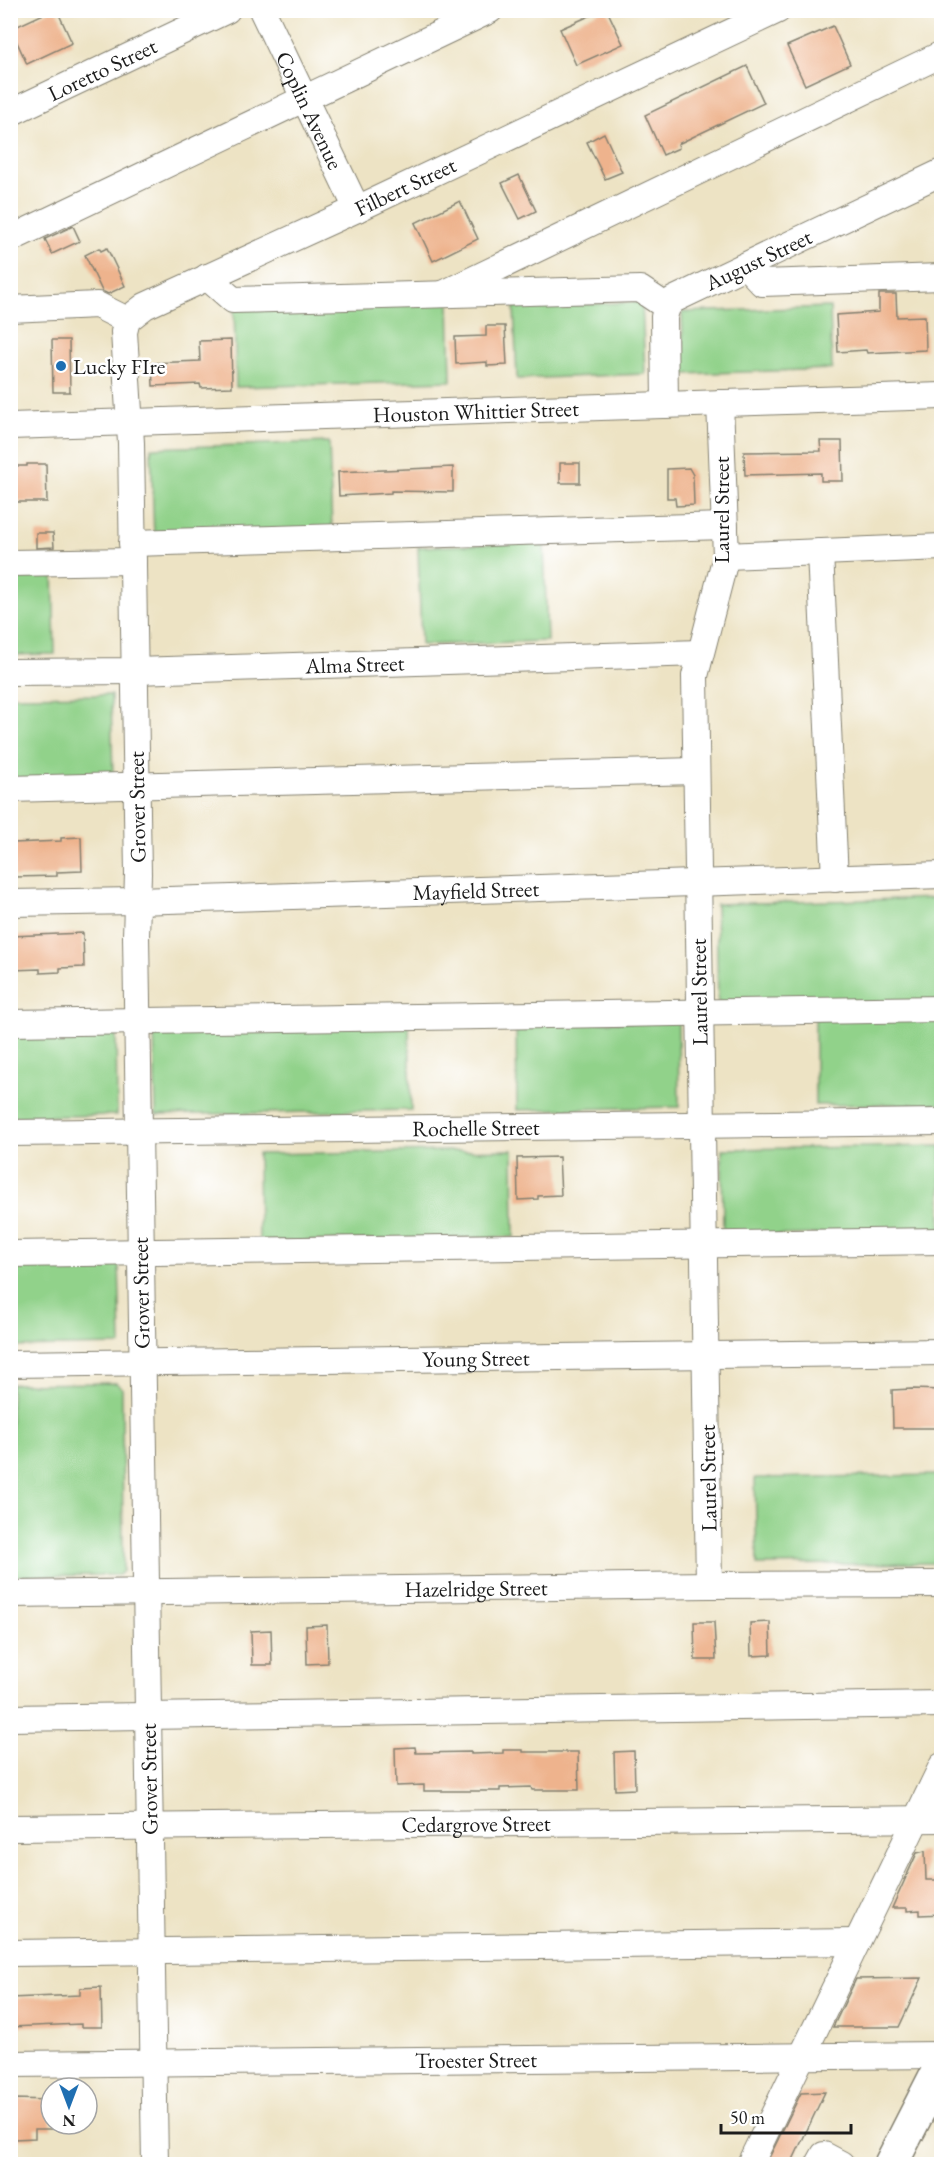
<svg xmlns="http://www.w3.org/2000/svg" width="952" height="2175" viewBox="0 0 952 2175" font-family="'EB Garamond',serif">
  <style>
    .green { fill: #91d28a; stroke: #567753; stroke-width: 1.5 }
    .building { fill: #eeb38d }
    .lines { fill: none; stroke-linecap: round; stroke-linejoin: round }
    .minor-casing { stroke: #848070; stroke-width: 28 }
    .major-casing { stroke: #848070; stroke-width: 36 }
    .minor { stroke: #fff; stroke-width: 26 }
    .major { stroke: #fff; stroke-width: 33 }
    .poi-dot { fill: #1f6fb2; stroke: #fff; stroke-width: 2 }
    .labels { text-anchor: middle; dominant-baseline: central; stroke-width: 5; stroke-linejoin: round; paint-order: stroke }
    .street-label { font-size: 22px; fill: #1c1c1c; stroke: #fff }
    .poi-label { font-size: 22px; fill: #1c1c1c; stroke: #fff; text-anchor: start }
  </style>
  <rect width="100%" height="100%" fill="#fff"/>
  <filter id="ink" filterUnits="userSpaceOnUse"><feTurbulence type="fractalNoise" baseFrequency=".0167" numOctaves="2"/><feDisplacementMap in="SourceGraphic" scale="12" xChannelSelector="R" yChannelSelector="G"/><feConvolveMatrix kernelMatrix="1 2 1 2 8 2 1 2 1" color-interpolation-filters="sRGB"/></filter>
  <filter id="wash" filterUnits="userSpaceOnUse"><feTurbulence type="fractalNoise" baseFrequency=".008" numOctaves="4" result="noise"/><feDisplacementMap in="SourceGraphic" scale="24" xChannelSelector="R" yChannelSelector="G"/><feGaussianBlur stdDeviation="1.35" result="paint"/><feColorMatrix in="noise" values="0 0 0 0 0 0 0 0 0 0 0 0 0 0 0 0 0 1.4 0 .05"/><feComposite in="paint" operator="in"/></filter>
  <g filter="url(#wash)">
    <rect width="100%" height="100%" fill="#ede3c4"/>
    <g class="green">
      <polygon points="449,300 451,381 236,387 234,307"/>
      <polygon points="642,302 645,374 517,379 514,307"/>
      <polygon points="830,307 832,369 684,374 682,312"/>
      <polygon points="329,442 332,531 154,537 151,448"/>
      <polygon points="544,542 547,641 421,645 418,547"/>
      <polygon points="10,569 53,569 55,654 11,655"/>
      <polygon points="111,695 113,781 11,783 10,696"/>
      <polygon points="941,898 941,1003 718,1003 716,904"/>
      <polygon points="941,1017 941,1104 815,1105 815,1018"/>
      <polygon points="678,1021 679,1107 517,1110 516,1023"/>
      <polygon points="409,1023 411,1110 156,1115 154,1027"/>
      <polygon points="116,1026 117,1115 11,1117 10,1029"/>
      <polygon points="941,1146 941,1232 723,1236 722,1149"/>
      <polygon points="513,1150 514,1237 259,1242 258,1154"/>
      <polygon points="119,1259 121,1345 11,1347 10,1261"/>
      <polygon points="117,1383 122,1388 123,1571 119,1575 11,1576 11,1384"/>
      <polygon points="941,1475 941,1563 757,1565 755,1478"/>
    </g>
    <g id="blocks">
      <g class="building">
        <polygon points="52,10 57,10 72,43 27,64 11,29"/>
        <polygon points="603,10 607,10 623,44 576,65 560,29"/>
        <polygon points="833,26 850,64 805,85 787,46"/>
        <polygon points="747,66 764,103 678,144 679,148 663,155 645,115"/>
        <polygon points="604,133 622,172 605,179 587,142"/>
        <polygon points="519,175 536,211 520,219 502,183"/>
        <polygon points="460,201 478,239 433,261 415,223"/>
        <polygon points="73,226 80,241 52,254 45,239"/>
        <polygon points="99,248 101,251 107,248 125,286 108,294 102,291 85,255"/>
        <polygon points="879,294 896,294 897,317 925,316 926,350 867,353 866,350 838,352 836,315 879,312"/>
        <polygon points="486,326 505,326 507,365 487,366 487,362 456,364 455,337 486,336"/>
        <polygon points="52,340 69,340 70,392 53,392"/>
        <polygon points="231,340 232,387 201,388 200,384 153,386 152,363 200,361 199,341"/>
        <polygon points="820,441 842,441 843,481 821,481 821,473 745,475 744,452 821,451"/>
        <rect x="560" y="463" width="20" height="20"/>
        <polygon points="27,464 46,464 47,502 10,502 10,466 27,466"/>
        <polygon points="453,467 453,492 391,491 391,493 339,496 338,472"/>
        <polygon points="689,468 693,475 694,505 676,506 675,498 667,498 667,469"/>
        <polygon points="36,533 53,533 54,547 36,548"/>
        <polygon points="81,837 82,871 57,872 57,876 14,877 13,843 61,841 61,838"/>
        <polygon points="83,933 84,967 60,968 60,972 40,973 40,969 12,970 11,936"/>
        <polygon points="559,1157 561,1195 538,1196 538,1199 518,1200 517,1158"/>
        <polygon points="912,1389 941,1390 942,1428 893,1428 892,1390"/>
        <polygon points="694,1622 714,1622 716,1660 695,1660"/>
        <polygon points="770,1622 771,1655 751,1656 750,1623"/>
        <polygon points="327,1625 328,1663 307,1664 306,1626"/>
        <polygon points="271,1630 272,1665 252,1665 251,1631"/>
        <polygon points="415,1747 416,1753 471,1752 471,1754 503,1753 503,1750 523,1750 523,1752 578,1752 579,1790 532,1790 531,1787 500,1788 500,1791 424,1791 424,1785 396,1786 395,1748"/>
        <polygon points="634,1751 635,1789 615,1790 614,1752"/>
        <polygon points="925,1851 926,1880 938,1880 942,1886 942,1914 920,1915 920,1910 907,1911 907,1908 892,1908 917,1853"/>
        <polygon points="922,1978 899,2027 833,2027 856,1979"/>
        <polygon points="101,1987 102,2027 81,2027 81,2024 10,2027 10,1998 80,1995 80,1988"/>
        <polygon points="825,2092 791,2164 766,2164 801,2093"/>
        <polygon points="13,2099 51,2100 51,2129 35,2129 35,2138 14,2139"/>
      </g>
    </g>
  </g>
  <g filter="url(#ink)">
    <use href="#blocks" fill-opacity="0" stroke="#848070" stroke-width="1.5"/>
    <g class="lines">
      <g class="minor-casing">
        <g id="minor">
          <path id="s1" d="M262 10 357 209"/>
          <path id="s2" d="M10 113 227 10"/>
          <polyline points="10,239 490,10"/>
          <polyline points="746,266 762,283 942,277"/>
          <polyline points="207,277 233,300 640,289 667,307"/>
          <polyline points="443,294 942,54"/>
          <polyline points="10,309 97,305 127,320"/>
          <path id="s3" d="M665 405 664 317 667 307 673 300 942 172"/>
          <path id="s4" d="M10 426 942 396"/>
          <polyline points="132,543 725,526"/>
          <polyline points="820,552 835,879"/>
          <polyline points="726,556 942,547"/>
          <polyline points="10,563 133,561"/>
          <path id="s5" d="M10 672 135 671 700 653"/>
          <polyline points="10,789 696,771"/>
          <path id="s6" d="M10 903 137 901 942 875"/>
          <polyline points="10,1023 942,1009"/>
          <path id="s7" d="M10 1133 942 1122"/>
          <polyline points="10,1254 942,1241"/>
          <path id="s8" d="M10 1364 942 1352"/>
          <polyline points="709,1585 695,676 726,556 720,403"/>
          <path id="s9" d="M10 1594 709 1585 942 1584"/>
          <polyline points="10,1718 942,1704"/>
          <path id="s10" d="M10 1828 942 1819"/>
          <polyline points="10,1953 857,1942"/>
          <path id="s11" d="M10 2064 942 2055"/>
          <path id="s12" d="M155 2164 136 936 138 874 131 443 124 332 127 320 145 306 357 209 778 10"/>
          <polyline points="750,2164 942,1766"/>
          <polyline points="819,2164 824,2155 841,2164"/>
        </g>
      </g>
      <g class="major-casing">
        <polyline id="major" points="891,2164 942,2064"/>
      </g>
      <use href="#minor" class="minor"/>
      <use href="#major" class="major"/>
    </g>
  </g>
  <circle class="poi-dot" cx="61" cy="366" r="6"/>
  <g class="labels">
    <g class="street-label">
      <text stroke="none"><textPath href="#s2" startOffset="102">Loretto Street</textPath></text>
      <text stroke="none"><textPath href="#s1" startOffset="111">Coplin Avenue</textPath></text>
      <text stroke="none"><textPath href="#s12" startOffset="2154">Filbert Street</textPath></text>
      <text stroke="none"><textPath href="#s3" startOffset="202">August Street</textPath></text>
      <text stroke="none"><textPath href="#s4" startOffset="466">Houston Whittier Street</textPath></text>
      <text transform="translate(721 510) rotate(-90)">Laurel Street</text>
      <text stroke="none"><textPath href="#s5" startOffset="345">Alma Street</textPath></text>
      <text transform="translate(137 807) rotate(-91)">Grover Street</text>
      <text stroke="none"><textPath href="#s6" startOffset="466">Mayfield Street</textPath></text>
      <text transform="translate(699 992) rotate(-91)">Laurel Street</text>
      <text stroke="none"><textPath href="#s7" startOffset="466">Rochelle Street</textPath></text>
      <text transform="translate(141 1293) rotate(-91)">Grover Street</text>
      <text stroke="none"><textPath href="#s8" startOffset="466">Young Street</textPath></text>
      <text transform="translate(708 1478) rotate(-91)">Laurel Street</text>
      <text stroke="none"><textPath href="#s9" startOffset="466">Hazelridge Street</textPath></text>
      <text transform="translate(149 1779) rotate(-91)">Grover Street</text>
      <text stroke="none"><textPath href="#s10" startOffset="466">Cedargrove Street</textPath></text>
      <text stroke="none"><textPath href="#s11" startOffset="466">Troester Street</textPath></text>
    </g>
    <g class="poi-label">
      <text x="73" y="366">Lucky FIre</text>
    </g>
  </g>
  <rect width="952" height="2175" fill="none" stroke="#fff" stroke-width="36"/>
  <g transform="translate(69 2106) rotate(180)"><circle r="28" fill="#ffffff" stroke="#a4a4a4" stroke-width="1.5"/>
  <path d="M0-4.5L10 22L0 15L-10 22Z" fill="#1f6fb2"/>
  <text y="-9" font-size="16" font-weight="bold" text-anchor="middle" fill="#1c1c1c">N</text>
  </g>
  <path d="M721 2124v9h130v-9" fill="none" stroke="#1c1c1c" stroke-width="3"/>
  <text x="730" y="2124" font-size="18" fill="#1c1c1c" stroke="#ffffff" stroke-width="4.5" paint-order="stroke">50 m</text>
</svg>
